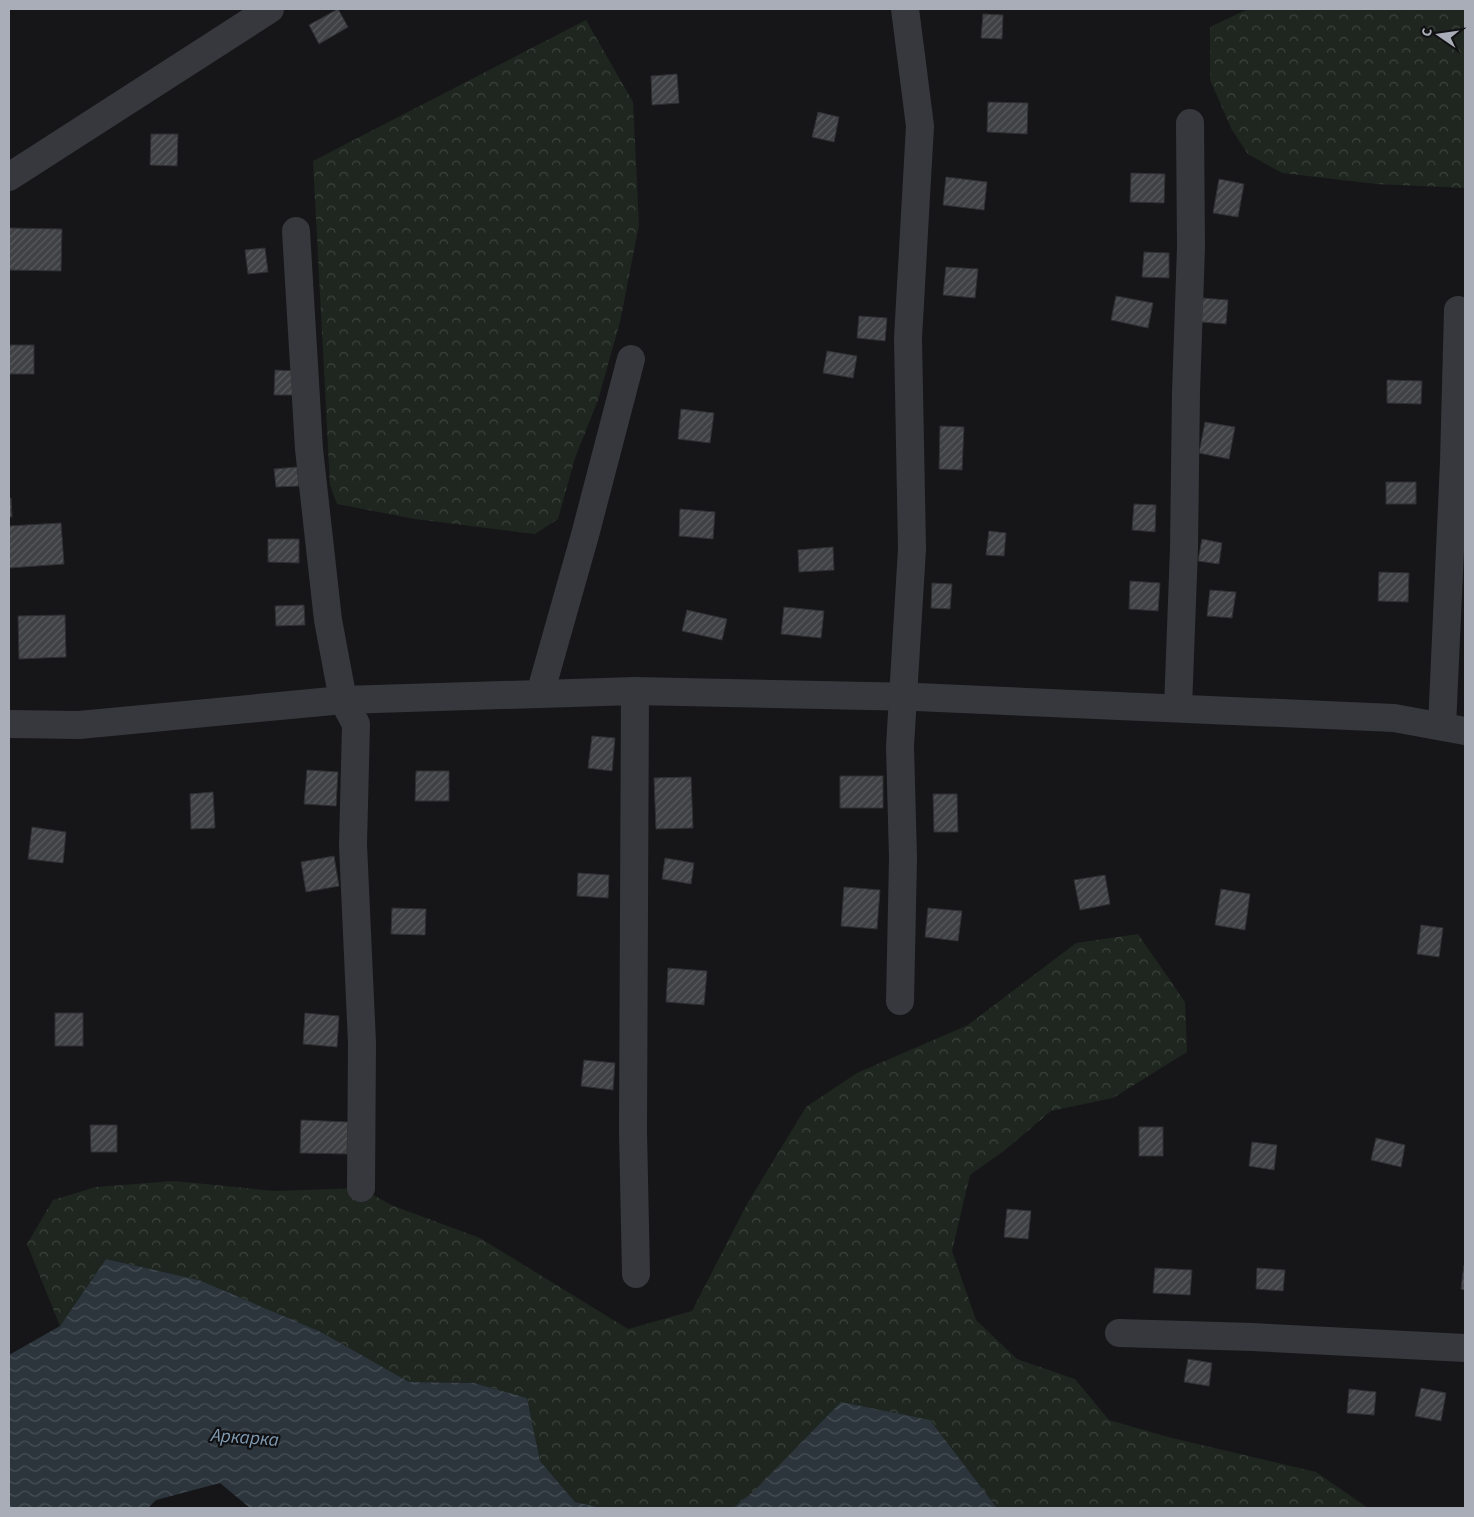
<svg xmlns="http://www.w3.org/2000/svg" width="1474" height="1517" viewBox="0 0 1474 1517" font-family="'Source Sans 3',sans-serif">
  <style>
    .forest { fill: url(#forest-crowns) }
    .water { fill: url(#water-waves) }
    .building { fill: url(#building-hatch); stroke: #303034 }
    .lines { fill: none; stroke-linecap: round; stroke-linejoin: round }
    .minor { stroke: #37383d; stroke-width: 28 }
    .labels { text-anchor: middle; dominant-baseline: central; stroke-width: 4.5; stroke-linejoin: round; paint-order: stroke }
    .water-label { font-size: 19px; font-style: italic; fill: #7f9bb3; stroke: #111113 }
  </style>
  <defs>
    <pattern id="forest-crowns" width="20" height="18" patternUnits="userSpaceOnUse" patternTransform="scale(1.25)"><rect width="20" height="18" fill="#1e261f"/><path d="M2 6a3 3 0 1 1 6 0M12 15a3 3 0 1 1 6 0" fill="none" stroke="#3c433d"/></pattern>
    <pattern id="water-waves" width="16" height="10" patternUnits="userSpaceOnUse" patternTransform="scale(1.25)"><rect width="16" height="10" fill="#2c353c"/><path d="M0 5q4-4 8 0t8 0" fill="none" stroke="#485056"/></pattern>
    <pattern id="building-hatch" width="6" height="6" patternUnits="userSpaceOnUse" patternTransform="scale(1.25)"><rect width="6" height="6" fill="#404145"/><path d="M-1 1l2-2M0 6l6-6M5 7l2-2" fill="none" stroke="#595a5e"/></pattern>
  </defs>
  <rect width="100%" height="100%" fill="#161618"/>
  <g class="forest">
    <polygon points="1248,9 1465,9 1465,188 1376,184 1282,173 1248,154 1232,130 1210,80 1210,27"/>
    <polygon points="586,20 633,102 639,225 620,322 598,400 575,458 558,519 535,534 415,519 337,504 330,485 313,161"/>
    <polygon points="1138,934 1185,1002 1187,1052 1113,1098 1051,1111 1005,1150 970,1175 952,1251 976,1320 1017,1359 1075,1379 1109,1420 1168,1437 1316,1472 1368,1508 997,1508 930,1420 755,1490 733,1508 602,1508 575,1502 540,1461 527,1398 474,1383 409,1382 321,1332 199,1280 106,1259 60,1326 27,1244 53,1200 96,1187 174,1181 275,1191 361,1188 391,1205 480,1238 628,1329 692,1311 747,1204 806,1107 857,1073 968,1025 1076,943"/>
  </g>
  <g class="water">
    <polygon points="106,1259 199,1280 321,1332 409,1382 474,1383 527,1398 540,1461 575,1502 602,1508 250,1508 220,1483 156,1500 148,1508 9,1508 9,1355 60,1326"/>
    <polygon points="841,1402 930,1420 997,1508 733,1508 755,1490"/>
  </g>
  <g class="building">
    <polygon points="338,9 348,27 319,44 309,25"/>
    <polygon points="983,14 1003,15 1002,39 981,38"/>
    <polygon points="677,74 679,103 652,105 651,76"/>
    <polygon points="988,102 1028,103 1027,134 987,132"/>
    <polygon points="818,112 839,117 834,142 812,137"/>
    <polygon points="151,134 178,134 177,166 150,165"/>
    <polygon points="1131,173 1165,174 1164,203 1130,202"/>
    <polygon points="946,177 987,182 984,210 943,205"/>
    <polygon points="1219,179 1244,184 1238,217 1213,213"/>
    <polygon points="9,228 62,229 61,271 9,270"/>
    <polygon points="265,248 268,272 248,274 245,250"/>
    <polygon points="1144,252 1169,253 1169,278 1142,277"/>
    <polygon points="946,267 978,269 975,298 943,295"/>
    <polygon points="1116,296 1153,303 1148,328 1111,320"/>
    <polygon points="1203,298 1228,300 1226,324 1201,322"/>
    <polygon points="859,316 887,318 885,341 857,338"/>
    <rect x="9" y="345" width="25" height="29"/>
    <polygon points="827,351 857,356 853,378 823,373"/>
    <polygon points="275,370 296,371 295,395 274,395"/>
    <polygon points="1387,380 1422,381 1421,404 1387,403"/>
    <polygon points="681,409 714,413 710,443 678,439"/>
    <polygon points="1205,422 1235,427 1229,459 1199,453"/>
    <polygon points="940,426 964,427 962,470 939,469"/>
    <polygon points="297,467 299,486 276,487 274,469"/>
    <rect x="1386" y="482" width="30" height="22"/>
    <polygon points="9,498 11,498 12,517 9,517"/>
    <polygon points="1134,504 1156,505 1155,532 1132,530"/>
    <polygon points="680,509 715,512 713,539 679,536"/>
    <polygon points="61,523 64,564 9,568 9,526"/>
    <polygon points="989,531 1006,533 1004,556 986,555"/>
    <polygon points="268,539 299,539 299,563 268,562"/>
    <polygon points="1202,539 1222,543 1219,564 1198,561"/>
    <polygon points="833,547 834,570 799,572 798,550"/>
    <polygon points="1379,572 1409,573 1408,602 1378,601"/>
    <polygon points="1130,581 1160,583 1158,611 1129,609"/>
    <polygon points="932,583 952,584 950,609 931,608"/>
    <polygon points="1210,590 1236,592 1232,618 1207,616"/>
    <polygon points="304,605 305,625 276,626 275,606"/>
    <polygon points="784,607 824,611 821,638 781,634"/>
    <polygon points="687,610 727,619 722,640 682,631"/>
    <polygon points="65,615 66,657 19,659 18,616"/>
    <polygon points="592,736 615,738 612,771 588,768"/>
    <polygon points="307,770 338,772 336,806 304,804"/>
    <polygon points="416,771 449,771 449,801 415,801"/>
    <rect x="840" y="776" width="43" height="32"/>
    <polygon points="691,777 693,828 656,829 654,778"/>
    <polygon points="213,792 215,828 191,829 190,794"/>
    <polygon points="933,794 957,794 958,832 934,832"/>
    <polygon points="32,827 66,832 63,863 28,859"/>
    <polygon points="334,856 339,886 306,892 301,862"/>
    <polygon points="665,858 694,863 691,884 662,879"/>
    <polygon points="578,873 609,875 608,898 577,896"/>
    <polygon points="1105,875 1110,904 1080,910 1074,880"/>
    <polygon points="844,887 880,890 877,929 841,926"/>
    <polygon points="1221,889 1250,894 1245,930 1215,925"/>
    <polygon points="392,908 426,909 425,935 391,934"/>
    <polygon points="928,908 962,911 958,941 925,937"/>
    <polygon points="1421,925 1443,928 1439,957 1417,954"/>
    <polygon points="668,968 707,971 704,1005 666,1002"/>
    <rect x="55" y="1013" width="28" height="33"/>
    <polygon points="305,1013 339,1016 337,1047 303,1044"/>
    <polygon points="584,1060 615,1063 613,1090 581,1086"/>
    <polygon points="301,1120 348,1122 347,1154 300,1153"/>
    <polygon points="90,1125 117,1125 117,1152 91,1152"/>
    <rect x="1139" y="1127" width="24" height="29"/>
    <polygon points="1376,1138 1405,1145 1401,1167 1371,1160"/>
    <polygon points="1252,1142 1277,1145 1274,1170 1249,1166"/>
    <polygon points="1007,1209 1031,1211 1028,1239 1004,1237"/>
    <polygon points="1464,1265 1465,1265 1465,1290 1461,1289"/>
    <polygon points="1155,1268 1192,1270 1190,1295 1153,1293"/>
    <polygon points="1257,1268 1285,1270 1283,1291 1256,1289"/>
    <polygon points="1188,1359 1212,1363 1209,1386 1184,1382"/>
    <polygon points="1421,1388 1446,1393 1441,1421 1415,1416"/>
    <polygon points="1349,1389 1376,1392 1374,1415 1347,1413"/>
  </g>
  <g class="lines">
    <g class="minor">
      <polyline points="9,177 270,9"/>
      <polyline points="296,231 309,449 328,620 343,700 356,724 353,845 362,1043 361,1188"/>
      <polyline points="635,691 633,1131 636,1274"/>
      <polyline points="540,694 585,535 631,359"/>
      <polyline points="1178,708 1184,548 1186,393 1191,247 1190,123"/>
      <polyline points="9,724 79,725 343,700 635,691 916,697 1394,718 1465,731"/>
      <polyline points="1442,726 1454,462 1458,310"/>
      <polyline points="900,1001 903,858 900,746 912,549 908,338 920,126 905,9"/>
      <polyline points="1119,1333 1252,1337 1465,1348"/>
    </g>
  </g>
  <g class="labels">
    <g class="water-label">
      <text transform="translate(245 1438) rotate(4)">Аркарка</text>
    </g>
  </g>
  <rect width="1474" height="1517" fill="none" stroke="#a8adb8" stroke-width="20"/>
  <g transform="translate(1439 35) rotate(283)" stroke="#111113" stroke-width="4" paint-order="stroke">
  <path d="M0-4L9 19L0 12L-9 19Z" fill="#a8adb8"/>
  <text y="-8" font-size="14" font-weight="bold" text-anchor="middle" fill="#a8adb8">С</text>
  </g>
</svg>
